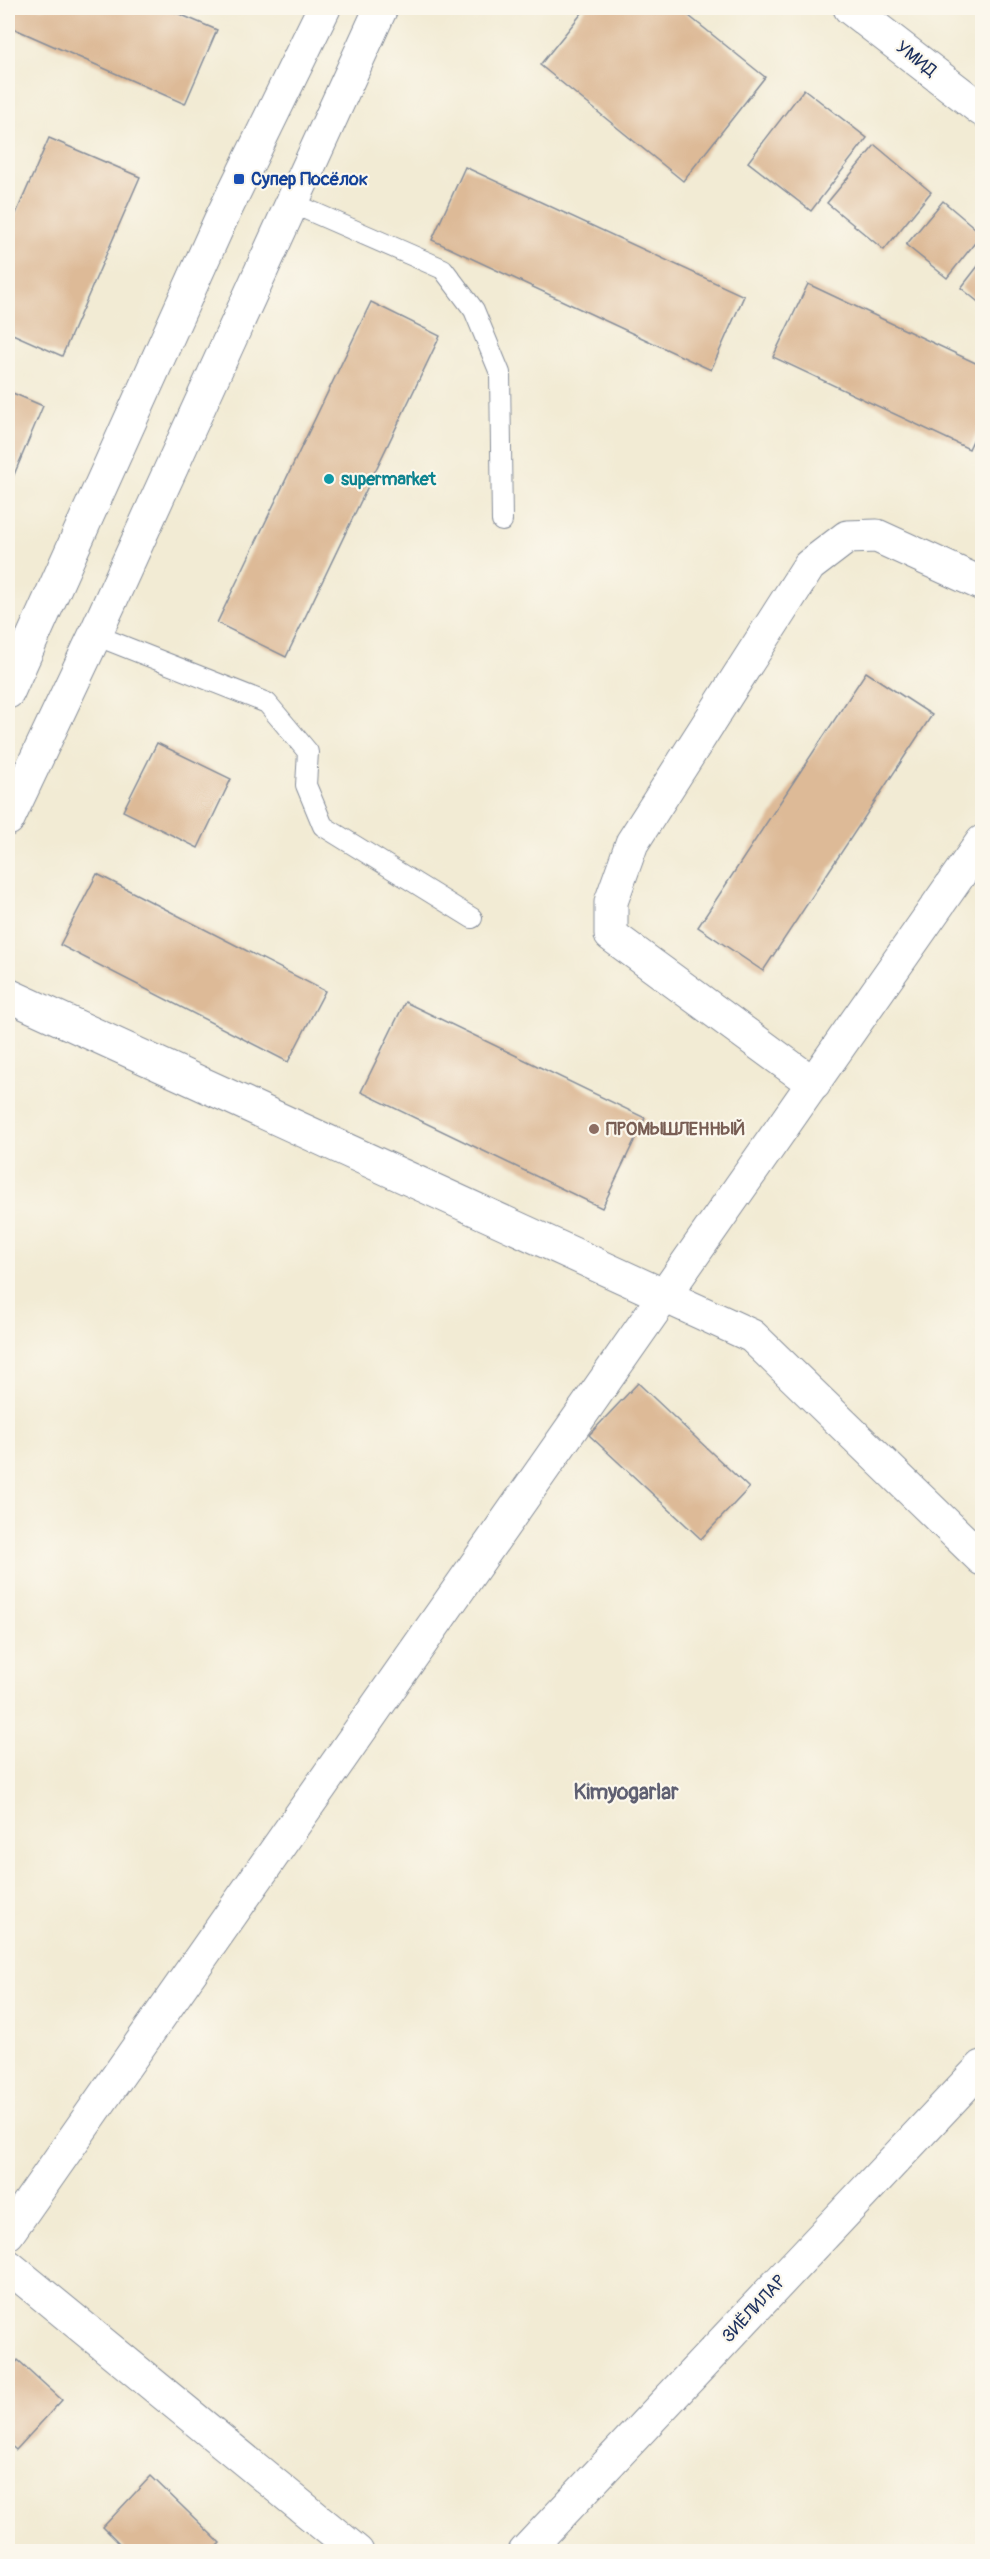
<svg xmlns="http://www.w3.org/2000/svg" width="990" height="2559" viewBox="0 0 990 2559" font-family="Pangolin,sans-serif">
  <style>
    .building { fill: #ddba97 }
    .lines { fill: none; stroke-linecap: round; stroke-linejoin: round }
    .service-casing { stroke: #868d99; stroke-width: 22 }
    .minor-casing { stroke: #868d99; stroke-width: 35 }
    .tertiary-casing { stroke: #868d99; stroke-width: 35 }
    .service { stroke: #fff; stroke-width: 20 }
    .minor { stroke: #fff; stroke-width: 33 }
    .tertiary { stroke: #fff; stroke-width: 33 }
    .transit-dot { fill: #1a4fb4; stroke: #fbf7ec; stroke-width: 2 }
    .culture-dot { fill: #0f9aa8; stroke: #fbf7ec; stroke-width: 2 }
    .education-dot { fill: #8d6e63; stroke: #fbf7ec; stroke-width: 2 }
    .labels { text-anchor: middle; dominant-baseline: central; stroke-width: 4.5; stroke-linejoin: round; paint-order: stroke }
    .street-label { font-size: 18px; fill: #1b2f5e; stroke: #fbf7ec }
    .transit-label { font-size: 18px; font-weight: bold; fill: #164399; stroke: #fbf7ec; text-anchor: start }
    .culture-label { font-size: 18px; font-weight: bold; fill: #0d838f; stroke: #fbf7ec; text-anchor: start }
    .education-label { font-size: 18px; font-weight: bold; fill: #785e54; stroke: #fbf7ec; text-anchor: start }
    .quarter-label { font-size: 21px; font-weight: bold; fill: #5f6072; stroke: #fbf7ec }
  </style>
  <rect width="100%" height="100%" fill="#fbf7ec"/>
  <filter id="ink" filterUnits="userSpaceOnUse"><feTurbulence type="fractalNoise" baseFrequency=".0167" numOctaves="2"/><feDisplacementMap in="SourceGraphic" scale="12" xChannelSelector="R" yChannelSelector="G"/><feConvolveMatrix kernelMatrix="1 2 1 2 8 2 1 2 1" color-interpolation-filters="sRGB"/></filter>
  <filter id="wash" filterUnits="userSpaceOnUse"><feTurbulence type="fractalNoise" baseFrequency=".008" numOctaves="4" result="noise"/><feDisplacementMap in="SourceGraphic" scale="24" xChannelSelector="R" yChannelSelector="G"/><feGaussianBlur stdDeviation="1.35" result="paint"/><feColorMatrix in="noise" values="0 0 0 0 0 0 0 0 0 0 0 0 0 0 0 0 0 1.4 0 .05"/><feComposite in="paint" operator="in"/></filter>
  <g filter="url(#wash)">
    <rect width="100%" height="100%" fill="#f2ebd4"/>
    <g id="blocks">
      <g class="building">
        <polygon points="13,8 165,8 217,30 185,104 8,26"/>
        <polygon points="586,8 679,8 765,77 683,181 540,65"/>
        <polygon points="804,89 867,138 811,211 748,162"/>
        <polygon points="49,138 140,177 62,356 8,332 8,232"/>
        <polygon points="875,145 931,192 884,250 827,203"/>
        <polygon points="465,167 744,296 711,370 432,240"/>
        <polygon points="943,201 982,234 947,278 906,245"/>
        <polygon points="982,261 982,305 961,288"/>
        <polygon points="808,284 982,366 982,421 969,449 773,357"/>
        <polygon points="371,302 440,336 286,657 217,623"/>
        <polygon points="8,391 43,406 8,489"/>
        <polygon points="866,672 932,715 763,971 698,927"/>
        <polygon points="157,743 231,779 198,848 123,811"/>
        <polygon points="97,874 325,991 288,1062 60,945"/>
        <polygon points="405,1002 645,1118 602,1208 361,1092"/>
        <polygon points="638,1383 749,1488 701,1539 589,1435"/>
        <polygon points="18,2360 62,2400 16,2450 8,2443 8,2373"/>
        <polygon points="151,2476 220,2543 211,2552 128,2552 103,2527"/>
      </g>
    </g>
  </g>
  <g filter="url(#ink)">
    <use href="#blocks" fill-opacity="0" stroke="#868d99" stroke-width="1.5"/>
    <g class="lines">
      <g class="service-casing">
        <g id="service">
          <polyline points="292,203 443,269 474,310 500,373 502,521"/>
          <polyline points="95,635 267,703 308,752 306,785 323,826 472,918"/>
        </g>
      </g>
      <g class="minor-casing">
        <g id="minor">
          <polyline points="850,8 982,110"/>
          <polyline points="8,995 752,1336 982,1559"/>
          <polyline points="814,1084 611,935 611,902 632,843 809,566 847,537 877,536 982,584"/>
          <polyline points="8,2233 982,842"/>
          <polyline points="8,2266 357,2552"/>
          <polyline points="525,2552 982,2067"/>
        </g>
      </g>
      <g class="tertiary-casing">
        <g id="tertiary">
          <polyline points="8,692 220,221 324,8"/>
          <polyline points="8,819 95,635 381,8"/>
        </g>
      </g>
      <use href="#service" class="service"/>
      <use href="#minor" class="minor"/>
      <use href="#tertiary" class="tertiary"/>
    </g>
  </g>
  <rect class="transit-dot" x="233" y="173" width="12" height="12" rx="3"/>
  <circle class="culture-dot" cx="329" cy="479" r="6"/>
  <circle class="education-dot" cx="594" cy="1129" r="6"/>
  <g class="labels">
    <g class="street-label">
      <text transform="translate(916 59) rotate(38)">УМИД</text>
      <text transform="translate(754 2309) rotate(-47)">ЗИЁЛИЛАР</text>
    </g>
    <g class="transit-label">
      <text x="251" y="179">Супер Посёлок</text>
    </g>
    <g class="culture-label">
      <text x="341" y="479">supermarket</text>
    </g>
    <g class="education-label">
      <text x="606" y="1129">ПРОМЫШЛЕННЫЙ</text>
    </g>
    <g class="quarter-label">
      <text x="626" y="1792">Kimyogarlar</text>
    </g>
  </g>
  <rect width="990" height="2559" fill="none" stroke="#fbf7ec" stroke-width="30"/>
</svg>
